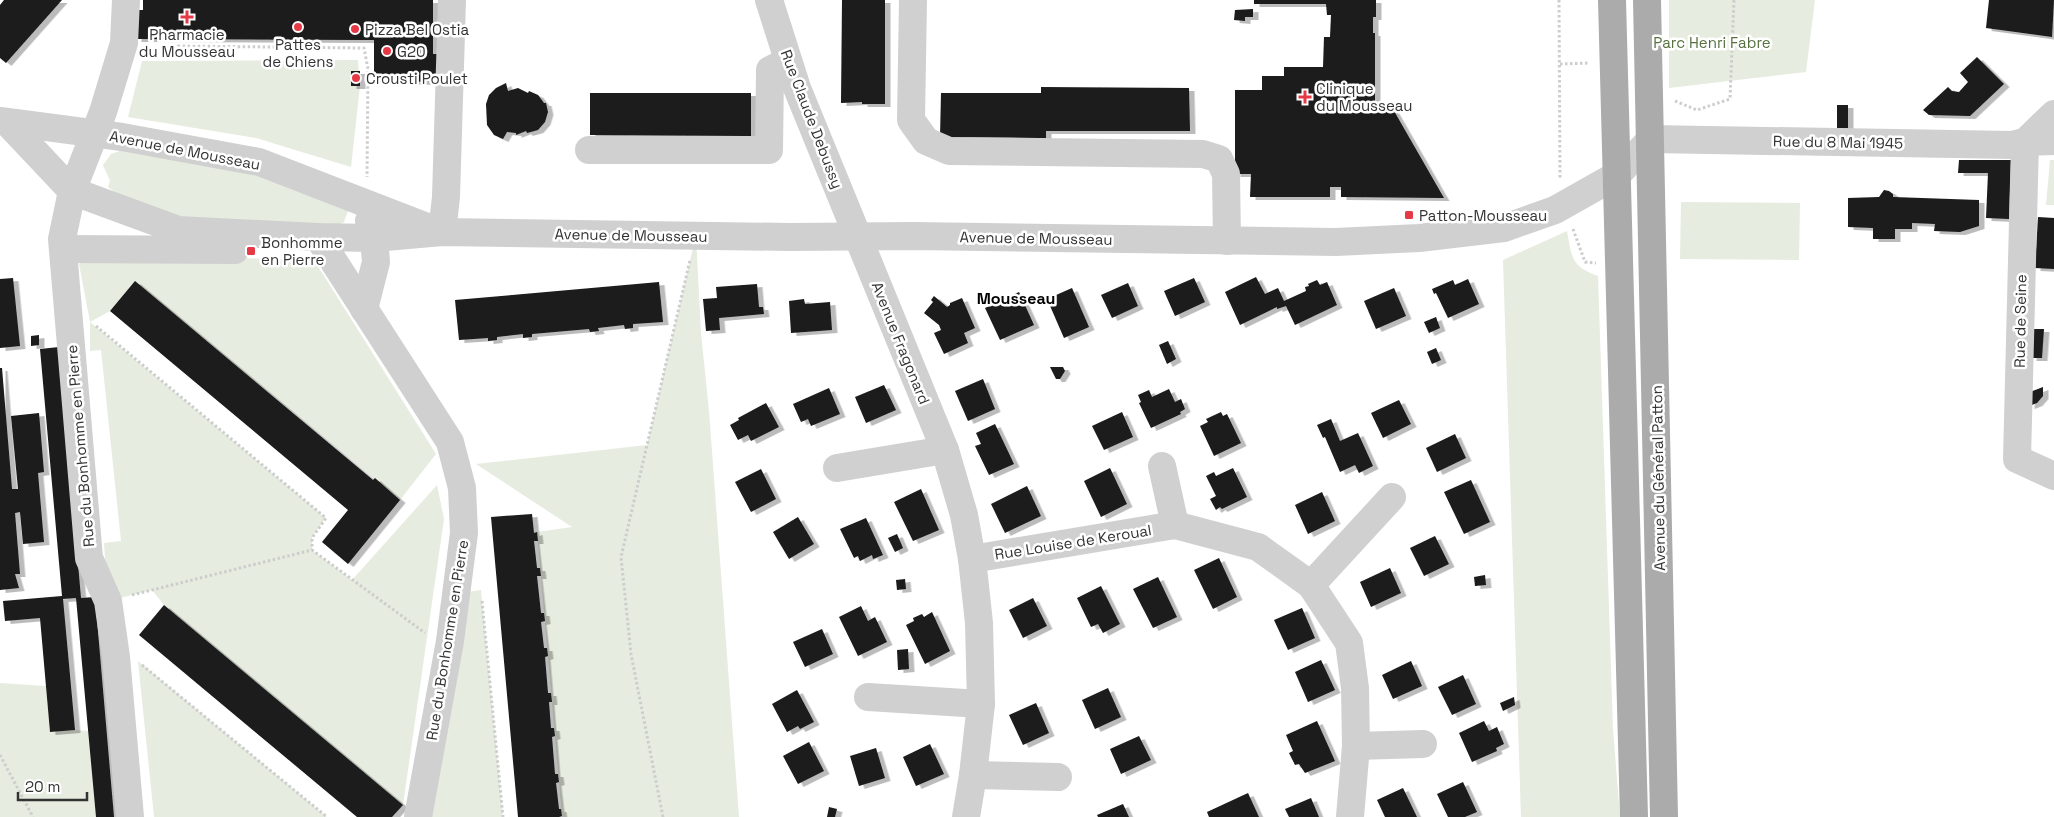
<svg xmlns="http://www.w3.org/2000/svg" width="2054" height="817" viewBox="0 0 2054 817" font-family="'Space Grotesk',sans-serif">
  <style>
    .green { fill: #e6ecdf }
    .building { fill: #1a1a1a; filter: url(#shadow) }
    .lines { fill: none; stroke-linecap: round; stroke-linejoin: round }
    .path { stroke: #cdcdcd; stroke-width: 3; stroke-dasharray: 2.5 2.5; stroke-linecap: butt }
    .minor { stroke: #d0d0d0; stroke-width: 28 }
    .major { stroke: #ababab; stroke-width: 28 }
    .poi-dot { fill: #e63946; stroke: #fff; stroke-width: 2 }
    .labels { text-anchor: middle; dominant-baseline: central; stroke-width: 5; stroke-linejoin: round; paint-order: stroke }
    .poi-label { font-size: 15px; fill: #333; stroke: #fff; text-anchor: start }
    .park-label { font-size: 15px; fill: #56703f; stroke: #fff }
    .street-label { font-size: 15px; fill: #333; stroke: #fff }
    .neighbourhood-label { font-size: 16px; font-weight: bold; fill: #000; stroke: #fff }
  </style>
  <defs>
    <filter id="shadow"><feDropShadow dx="5.5" dy="3" stdDeviation="0" flood-color="#0004"/></filter>
  </defs>
  <rect width="100%" height="100%" fill="#fff"/>
  <g class="green">
    <polygon points="1669,0 1815,0 1806,72 1669,88"/>
    <polygon points="358,60 360,86 351,167 256,138 128,117 142,61"/>
    <polygon points="123,150 210,158 348,211 344,222 333,228 173,219 135,207 108,187 110,181 103,165 111,154"/>
    <polygon points="2050,160 2054,160 2054,205 2046,205"/>
    <polygon points="1681,202 1800,203 1799,260 1680,259"/>
    <path d="M1567 231C1572 258 1571 266 1598 276L1613 729 1620 817H1521L1503 260Z"/>
    <polygon points="696,235 701,333 709,411 739,817 562,817 537,532 572,527 476,464 647,445"/>
    <polygon points="89,254 314,260 436,454 400,500 135,282 110,311 90,322 326,518 312,537 312,550 352,580 437,485 444,519 403,805 164,605 152,590 108,601 104,543 121,541 101,350 90,351 90,322 79,264"/>
    <polygon points="481,590 503,817 430,817 467,592"/>
    <polygon points="138,661 327,817 154,817"/>
    <polygon points="0,683 46,686 50,732 75,730 89,731 96,817 0,817"/>
  </g>
  <g class="building">
    <polygon points="4,0 62,0 6,63 0,58 0,5"/>
    <polygon points="143,0 433,0 433,54 440,54 439,82 374,81 374,40 136,39 136,10 143,10"/>
    <polygon points="842,0 885,0 885,104 862,104 862,102 841,103"/>
    <polygon points="1254,0 1376,0 1376,17 1373,17 1373,33 1375,33 1375,104 1390,104 1444,198 1341,197 1341,187 1330,187 1330,197 1250,197 1251,174 1235,174 1235,90 1262,90 1262,76 1284,76 1284,67 1323,67 1324,37 1330,37 1331,15 1327,15 1326,4 1254,4"/>
    <polygon points="1989,0 2054,0 2052,37 1986,28"/>
    <polygon points="1253,9 1253,17 1245,17 1245,21 1234,20 1235,10"/>
    <polygon points="1977,57 2004,84 1970,116 1929,115 1923,110 1948,87 1952,91 1959,92 1968,82 1960,73"/>
    <rect x="351" y="71" width="9" height="15"/>
    <polygon points="506,83 508,91 518,88 528,93 529,91 538,95 544,103 546,103 548,112 545,122 538,130 527,133 526,131 516,135 516,133 507,132 503,139 494,135 487,125 486,104 489,95 496,88"/>
    <polygon points="1041,87 1189,88 1190,131 1046,131 1046,138 940,137 941,93 1041,93"/>
    <polygon points="590,93 751,93 751,136 590,135"/>
    <rect x="1837" y="105" width="11" height="23"/>
    <polygon points="1959,160 2011,160 2009,219 1986,218 1988,173 1958,173"/>
    <polygon points="1884,190 1889,191 1893,194 1893,197 1979,200 1979,226 1960,232 1934,231 1935,224 1912,223 1912,229 1895,229 1895,239 1873,239 1873,228 1848,227 1848,198 1879,197"/>
    <polygon points="2038,217 2054,218 2054,269 2035,268"/>
    <polygon points="1256,277 1265,294 1278,288 1284,301 1306,291 1305,287 1309,286 1308,284 1317,280 1320,285 1327,282 1337,305 1295,325 1286,306 1277,309 1277,307 1240,325 1225,292"/>
    <polygon points="13,278 20,346 0,348 0,279"/>
    <polygon points="1194,278 1205,302 1175,316 1164,291"/>
    <polygon points="1468,279 1479,304 1448,318 1436,293 1434,294 1432,289 1453,280 1455,285"/>
    <polygon points="135,281 373,480 375,478 400,500 348,564 322,542 348,510 110,311"/>
    <polygon points="659,282 663,322 633,324 633,328 625,329 624,325 598,328 599,331 590,332 589,329 532,334 532,337 523,338 523,334 497,337 497,340 488,341 488,338 459,340 455,300"/>
    <polygon points="1128,283 1138,306 1112,318 1101,295"/>
    <polygon points="757,284 759,307 763,307 764,314 719,318 720,330 706,331 703,299 717,298 716,287"/>
    <polygon points="1072,288 1089,327 1064,338 1047,299"/>
    <polygon points="1394,288 1406,316 1376,329 1364,301"/>
    <polygon points="1019,292 1034,325 1000,340 985,308"/>
    <polygon points="934,296 947,307 950,305 950,303 962,298 975,328 964,333 968,343 944,354 934,333 941,330 939,325 924,313 933,302 931,300"/>
    <polygon points="804,299 805,304 830,302 832,330 791,333 789,301"/>
    <polygon points="1436,317 1440,328 1429,333 1424,322"/>
    <polygon points="2033,329 2044,329 2042,358 2031,358"/>
    <polygon points="39,335 39,345 31,346 31,336"/>
    <polygon points="1168,341 1176,359 1167,364 1159,345"/>
    <polygon points="59,347 81,598 95,597 114,817 96,817 76,598 63,599 75,730 50,732 40,618 5,621 3,601 62,596 40,349"/>
    <polygon points="1436,348 1441,360 1432,364 1427,352"/>
    <polygon points="1050,367 1063,367 1065,371 1060,379 1056,379"/>
    <polygon points="0,368 2,368 12,489 18,489 11,416 39,413 44,472 38,473 44,542 23,544 20,512 15,513 20,574 15,574 19,588 0,590"/>
    <polygon points="983,379 995,409 968,421 955,391"/>
    <polygon points="884,385 896,410 866,423 855,397"/>
    <polygon points="2043,387 2043,396 2037,403 2029,406 2030,392"/>
    <polygon points="829,388 840,414 811,426 808,419 801,422 793,404"/>
    <polygon points="1169,389 1175,402 1181,399 1185,409 1180,412 1181,414 1151,428 1139,403 1141,402 1138,395 1149,390 1152,397"/>
    <polygon points="1399,400 1411,424 1383,438 1371,413"/>
    <polygon points="766,403 779,427 751,441 748,435 738,440 730,425 739,420 738,418"/>
    <polygon points="1122,412 1133,437 1104,450 1092,426"/>
    <polygon points="1221,412 1223,416 1227,414 1241,443 1214,456 1200,426 1208,422 1206,419"/>
    <polygon points="1331,419 1340,441 1358,433 1373,466 1359,473 1355,465 1340,472 1325,437 1323,438 1317,425"/>
    <polygon points="995,424 1014,464 989,475 975,446 981,444 976,433"/>
    <polygon points="1455,434 1466,458 1437,472 1426,448"/>
    <polygon points="1110,468 1127,504 1101,517 1084,481"/>
    <polygon points="1233,468 1247,497 1222,509 1220,507 1216,510 1210,499 1216,496 1206,476 1214,472 1216,476"/>
    <polygon points="761,469 776,499 751,512 735,482"/>
    <polygon points="1471,480 1490,522 1464,534 1444,492"/>
    <polygon points="1027,486 1041,516 1005,533 991,504"/>
    <polygon points="921,489 939,530 913,541 894,502"/>
    <polygon points="1322,492 1335,521 1308,534 1295,505"/>
    <polygon points="532,514 534,533 537,532 538,541 534,541 537,568 540,568 541,576 537,576 541,613 544,613 545,621 541,622 544,648 547,648 548,656 545,657 548,693 551,693 552,702 549,702 551,728 554,728 555,736 552,737 555,774 558,774 559,782 556,783 559,809 561,809 562,816 559,817 518,817 491,517"/>
    <polygon points="798,517 814,544 789,559 773,532"/>
    <polygon points="866,518 883,555 873,559 872,555 860,561 858,556 854,558 840,529"/>
    <polygon points="897,534 903,548 895,552 888,538"/>
    <polygon points="1435,536 1449,564 1424,576 1410,548"/>
    <polygon points="1219,558 1237,597 1213,609 1194,570"/>
    <polygon points="1390,568 1401,593 1371,607 1360,582"/>
    <polygon points="1485,575 1486,585 1475,586 1474,577"/>
    <polygon points="1158,577 1177,617 1153,628 1133,589"/>
    <polygon points="905,579 906,589 897,590 896,580"/>
    <polygon points="1101,586 1120,624 1103,633 1098,624 1091,627 1077,598"/>
    <polygon points="1033,598 1047,626 1023,638 1009,610"/>
    <polygon points="164,605 403,805 392,817 357,817 139,635"/>
    <polygon points="861,606 868,621 875,617 887,642 858,656 839,617"/>
    <polygon points="1302,608 1315,638 1288,650 1274,620"/>
    <polygon points="932,612 950,651 925,664 906,625 914,621 913,618 922,614 924,617"/>
    <polygon points="822,629 833,654 805,667 793,642"/>
    <polygon points="908,649 909,669 898,670 897,650"/>
    <polygon points="1321,660 1335,690 1308,702 1295,672"/>
    <polygon points="1411,661 1422,686 1393,699 1382,675"/>
    <polygon points="1463,675 1476,704 1452,715 1438,687"/>
    <polygon points="1108,688 1121,717 1095,729 1082,700"/>
    <polygon points="797,690 814,722 800,729 798,726 787,732 772,704"/>
    <polygon points="1514,697 1515,705 1503,711 1500,703"/>
    <polygon points="1036,703 1049,733 1023,745 1009,715"/>
    <polygon points="1317,721 1335,761 1305,773 1299,764 1295,765 1289,753 1293,751 1286,735"/>
    <polygon points="1484,721 1489,731 1497,727 1504,744 1496,748 1497,751 1472,762 1459,733"/>
    <polygon points="1139,736 1151,760 1121,774 1110,749"/>
    <polygon points="809,742 824,771 798,784 783,756"/>
    <polygon points="930,744 944,774 916,786 903,757"/>
    <polygon points="876,748 885,778 859,786 850,756"/>
    <polygon points="1463,782 1477,812 1465,817 1448,817 1437,794"/>
    <polygon points="1403,788 1417,817 1385,817 1377,800"/>
    <polygon points="1248,793 1259,817 1209,817 1207,812"/>
    <polygon points="1311,798 1319,817 1289,817 1285,809"/>
    <polygon points="1123,804 1129,817 1098,817 1097,815"/>
    <polygon points="829,807 837,809 835,817 827,817"/>
  </g>
  <g class="lines">
    <g class="path">
      <polyline points="1559,0 1560,179"/>
      <polyline points="173,55 178,46 364,48 368,69 367,177"/>
      <polyline points="1560,64 1590,63"/>
      <polyline points="1675,101 1697,110 1730,99 1734,0"/>
      <polyline points="1573,229 1585,262 1596,263"/>
      <polyline points="96,326 326,518 312,538 312,550"/>
      <polyline points="132,595 312,550 425,633"/>
      <polyline points="482,601 503,817"/>
      <polyline points="142,665 327,817"/>
      <polyline points="0,755 33,817"/>
      <polyline points="663,817 631,654 621,557 690,260"/>
    </g>
    <g class="minor">
      <polyline points="126,0 124,43 103,112 72,191 62,239 89,558 108,601 116,657 130,817"/>
      <polyline points="769,0 797,88 945,450 964,515 972,559 979,623 981,704 973,775 966,817"/>
      <polyline points="913,0 911,120 926,141 949,151 1203,154 1219,159 1226,174 1227,241"/>
      <polyline points="0,121 122,137 259,162 435,230"/>
      <polyline points="7,122 72,191 178,230 318,237 374,238 442,232 790,237 914,236 1336,242 1419,238 1504,228 1555,210 1617,175 1651,139 2012,145 2025,142 2054,141"/>
      <polyline points="2025,142 2017,459 2054,476"/>
      <polyline points="2025,142 2054,114"/>
      <polyline points="589,150 769,150 770,70 788,61"/>
      <polyline points="442,232 446,197 452,0"/>
      <polyline points="318,237 450,442 462,488 464,533 450,641 418,817"/>
      <polyline points="63,249 235,250"/>
      <polyline points="364,309 376,262 374,238 369,221"/>
      <polyline points="1162,466 1175,525"/>
      <polyline points="837,468 945,450"/>
      <polyline points="972,559 1175,525 1258,547 1311,585 1349,643 1355,688 1356,746 1350,817"/>
      <polyline points="1311,585 1392,497"/>
      <polyline points="868,697 981,704"/>
      <polyline points="1356,746 1423,744"/>
      <polyline points="973,775 1058,777"/>
    </g>
    <g class="major">
      <polyline points="1612,0 1634,817"/>
      <polyline points="1647,0 1664,817"/>
    </g>
  </g>
  <g class="poi-dot">
    <path d="M184.5 9.5h5v5h5v5h-5v5h-5v-5h-5v-5h5z"/>
    <circle cx="298" cy="27" r="5"/>
    <circle cx="355" cy="29" r="5"/>
    <circle cx="387" cy="51" r="5"/>
    <circle cx="356" cy="78" r="5"/>
    <path d="M1302.5 89.5h5v5h5v5h-5v5h-5v-5h-5v-5h5z"/>
    <rect x="1404" y="210" width="10" height="10" rx="2.5"/>
    <rect x="246" y="246" width="10" height="10" rx="2.5"/>
  </g>
  <g class="labels">
    <g class="poi-label">
      <text x="365" y="29">Pizza Bel Ostia</text>
      <text x="187" y="34" text-anchor="middle">Pharmacie<tspan x="187" dy="17">du Mousseau</tspan></text>
      <text x="298" y="44" text-anchor="middle">Pattes<tspan x="298" dy="17">de Chiens</tspan></text>
      <text x="397" y="51">G20</text>
      <text x="366" y="78">Crousti Poulet</text>
      <text x="1316" y="88">Clinique<tspan x="1316" dy="17">du Mousseau</tspan></text>
      <text x="1419" y="215">Patton-Mousseau</text>
      <text x="261" y="242">Bonhomme<tspan x="261" dy="17">en Pierre</tspan></text>
    </g>
    <g class="park-label">
      <text x="1712" y="42">Parc Henri Fabre</text>
    </g>
    <g class="street-label">
      <text transform="translate(812 119) rotate(69)">Rue Claude Debussy</text>
      <text transform="translate(1838 142) rotate(1)">Rue du 8 Mai 1945</text>
      <text transform="translate(185 150) rotate(11)">Avenue de Mousseau</text>
      <text transform="translate(631 235) rotate(1)">Avenue de Mousseau</text>
      <text transform="translate(1036 238) rotate(1)">Avenue de Mousseau</text>
      <text transform="translate(2020 321) rotate(-89)">Rue de Seine</text>
      <text transform="translate(901 343) rotate(68)">Avenue Fragonard</text>
      <text transform="translate(80 446) rotate(-95)">Rue du Bonhomme en Pierre</text>
      <text transform="translate(1658 478) rotate(-91)">Avenue du Général Patton</text>
      <text transform="translate(1073 542) rotate(-9)">Rue Louise de Keroual</text>
      <text transform="translate(447 640) rotate(-81)">Rue du Bonhomme en Pierre</text>
    </g>
    <g class="neighbourhood-label">
      <text x="1016" y="298">Mousseau</text>
    </g>
  </g>
  <path d="M18 792v8h69v-8" fill="none" stroke="#333333" stroke-width="2.5"/>
  <text x="25" y="792" font-size="15" fill="#333333" stroke="#ffffff" stroke-width="4" paint-order="stroke">20 m</text>
</svg>
